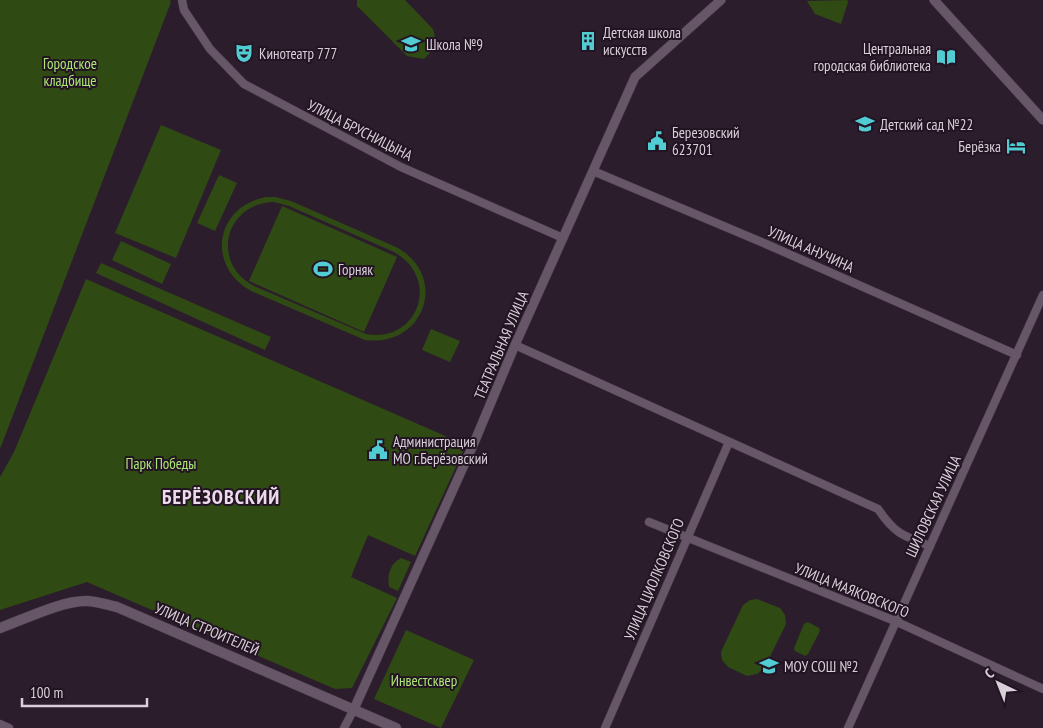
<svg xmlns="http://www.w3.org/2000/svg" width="1043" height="728" viewBox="0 0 1043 728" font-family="'PT Sans Narrow',sans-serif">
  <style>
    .green { fill: #304a14; fill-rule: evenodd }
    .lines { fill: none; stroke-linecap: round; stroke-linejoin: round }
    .minor-casing { stroke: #473b47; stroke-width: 9 }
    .tertiary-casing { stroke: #473b47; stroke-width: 10 }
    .secondary-casing { stroke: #473b47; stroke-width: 11 }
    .minor { stroke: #675667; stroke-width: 8 }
    .tertiary { stroke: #675667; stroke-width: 9 }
    .secondary { stroke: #675667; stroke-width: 10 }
    .labels { text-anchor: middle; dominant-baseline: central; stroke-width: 4; stroke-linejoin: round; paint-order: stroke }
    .poi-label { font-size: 15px; fill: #d9cfd9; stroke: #221422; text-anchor: start }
    .park-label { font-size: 15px; fill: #ace774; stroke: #221422 }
    .street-label { font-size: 15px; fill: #d9cfd9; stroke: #221422 }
    .district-label { font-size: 20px; font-weight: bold; letter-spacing: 1px; fill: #eedaed; stroke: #221422 }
  </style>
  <rect width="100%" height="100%" fill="#2c1d2c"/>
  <g class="green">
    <polygon points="0,0 170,0 171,2 0,449"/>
    <polygon points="357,0 405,0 433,29 437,45 424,59 407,56 357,6"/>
    <polygon points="847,0 848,2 841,24 815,14 807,1"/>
    <polygon points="161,125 221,150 176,258 115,233"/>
    <polygon points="219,175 237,183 215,231 197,223"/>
    <path d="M266 197H275L291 201 396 247C450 276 424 348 365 340L251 291C206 266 215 207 266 197ZM274 202 289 206 394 252C441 278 419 343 366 334L254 286C210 263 225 203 274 202Z"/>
    <polygon points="282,206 397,257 364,332 249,281"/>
    <polygon points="121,241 171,264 162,284 112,260"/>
    <polygon points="101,263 271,337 265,350 96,273"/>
    <polygon points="86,279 466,445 415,556 368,535 351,577 397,598 352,688 335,689 87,582 0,610 0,477 14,452"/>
    <polygon points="431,329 460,341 450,362 422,350"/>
    <path d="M401 558 411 562 398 591 389 587C387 574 390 564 401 558Z"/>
    <polygon points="757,599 780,608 785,615 786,624 765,667 757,674 747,676 728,667 722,660 721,652 743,605 750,600"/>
    <polygon points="808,622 819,628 820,631 808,654 805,656 795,651 794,648 804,624"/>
    <polygon points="406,630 474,660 441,728 374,699"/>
  </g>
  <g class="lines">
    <g class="minor-casing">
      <g id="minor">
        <polyline points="182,0 184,10 210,49 244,84 401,167 563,238"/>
        <polyline points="593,171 766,244 1017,355"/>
        <path d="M515 345 878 509C895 534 903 536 930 546"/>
        <polyline points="649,522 895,621 1043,689"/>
        <polyline points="0,724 9,728"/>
        <polyline points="344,728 354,709"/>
        <polyline points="605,728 729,442"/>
        <polyline points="848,728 1043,295"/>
      </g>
    </g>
    <g class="tertiary-casing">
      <g id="tertiary">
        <polyline points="934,0 1043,120"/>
        <polyline points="354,709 474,443 515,345 635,77 721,0"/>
      </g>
    </g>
    <g class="secondary-casing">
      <path id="secondary" d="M0 628C25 619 61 601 86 601 97 601 107 605 117 607L396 728"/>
    </g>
    <use href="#minor" class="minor"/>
    <use href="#tertiary" class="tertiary"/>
    <use href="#secondary" class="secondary"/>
  </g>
  <defs>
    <g id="building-bare" transform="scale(1.5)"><path d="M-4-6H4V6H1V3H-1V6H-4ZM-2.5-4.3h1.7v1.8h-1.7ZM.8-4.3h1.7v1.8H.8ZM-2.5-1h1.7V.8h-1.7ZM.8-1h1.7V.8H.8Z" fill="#51ccd3" stroke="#221422" stroke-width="2.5" paint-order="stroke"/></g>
    <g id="school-bare" transform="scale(1.5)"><path d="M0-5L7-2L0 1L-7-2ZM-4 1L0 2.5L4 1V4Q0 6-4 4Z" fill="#51ccd3" stroke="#221422" stroke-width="2.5" paint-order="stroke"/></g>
    <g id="theatre-bare" transform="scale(1.5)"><path d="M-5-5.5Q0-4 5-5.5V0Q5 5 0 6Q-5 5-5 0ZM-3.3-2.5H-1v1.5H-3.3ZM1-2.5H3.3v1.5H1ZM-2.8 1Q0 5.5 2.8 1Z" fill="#51ccd3" stroke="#221422" stroke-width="2.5" paint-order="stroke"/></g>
    <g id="library-bare" transform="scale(1.5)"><path d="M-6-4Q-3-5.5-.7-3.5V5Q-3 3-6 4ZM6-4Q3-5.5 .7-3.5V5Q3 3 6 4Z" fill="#51ccd3" stroke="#221422" stroke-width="2.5" paint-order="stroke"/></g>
    <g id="civic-bare" transform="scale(1.5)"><path d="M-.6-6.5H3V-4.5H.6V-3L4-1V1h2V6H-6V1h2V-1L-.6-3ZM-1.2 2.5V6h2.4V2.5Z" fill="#51ccd3" stroke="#221422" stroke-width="2.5" paint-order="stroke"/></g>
    <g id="hotel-bare" transform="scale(1.5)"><path d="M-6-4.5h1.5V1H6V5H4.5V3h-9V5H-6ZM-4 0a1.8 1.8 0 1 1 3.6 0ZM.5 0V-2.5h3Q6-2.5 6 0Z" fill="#51ccd3" stroke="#221422" stroke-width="2.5" paint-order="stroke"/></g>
    <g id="stadium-bare" transform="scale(1.5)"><path d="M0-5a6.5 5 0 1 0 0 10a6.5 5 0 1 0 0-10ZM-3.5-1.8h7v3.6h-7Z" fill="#51ccd3" stroke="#221422" stroke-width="2.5" paint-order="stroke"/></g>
  </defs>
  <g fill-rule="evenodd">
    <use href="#building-bare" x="588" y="41"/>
    <use href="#school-bare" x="411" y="44"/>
    <use href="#theatre-bare" x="244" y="53"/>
    <use href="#library-bare" x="946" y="57"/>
    <use href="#school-bare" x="865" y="124"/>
    <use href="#civic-bare" x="657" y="141"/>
    <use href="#hotel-bare" x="1016" y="146"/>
    <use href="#stadium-bare" x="323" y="269"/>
    <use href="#civic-bare" x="378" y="450"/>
    <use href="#school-bare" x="769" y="666"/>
  </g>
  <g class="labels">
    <g class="poi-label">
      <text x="603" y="32">Детская школа<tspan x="603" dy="17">искусств</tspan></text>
      <text x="426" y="44">Школа №9</text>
      <text x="931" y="48" text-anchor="end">Центральная<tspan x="931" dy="17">городская библиотека</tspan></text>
      <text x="259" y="53">Кинотеатр 777</text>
      <text x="880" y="124">Детский сад №22</text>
      <text x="672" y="132">Березовский<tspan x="672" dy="17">623701</tspan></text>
      <text x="1001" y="146" text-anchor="end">Берёзка</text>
      <text x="338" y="269">Горняк</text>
      <text x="393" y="441">Администрация<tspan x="393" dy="17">МО г.Берёзовский</tspan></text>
      <text x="784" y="666">МОУ СОШ №2</text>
    </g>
    <g class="park-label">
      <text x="70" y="63">Городское<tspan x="70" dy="17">кладбище</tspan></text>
      <text x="161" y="463">Парк Победы</text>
      <text x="424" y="680">Инвестсквер</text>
    </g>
    <g class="street-label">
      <text transform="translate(360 130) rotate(27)">УЛИЦА БРУСНИЦЫНА</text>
      <text transform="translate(811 249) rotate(24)">УЛИЦА АНУЧИНА</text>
      <text transform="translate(501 345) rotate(-67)">ТЕАТРАЛЬНАЯ УЛИЦА</text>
      <text transform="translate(933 506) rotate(-65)">ШИЛОВСКАЯ УЛИЦА</text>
      <text transform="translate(654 579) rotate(-67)">УЛИЦА ЦИОЛКОВСКОГО</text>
      <text transform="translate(852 590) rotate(22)">УЛИЦА МАЯКОВСКОГО</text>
      <text transform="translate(207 629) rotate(23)">УЛИЦА СТРОИТЕЛЕЙ</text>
    </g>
    <g class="district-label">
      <text x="221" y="497">БЕРЁЗОВСКИЙ</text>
    </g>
  </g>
  <g transform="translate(998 683) rotate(317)" stroke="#221422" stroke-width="4" paint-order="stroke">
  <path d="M0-4L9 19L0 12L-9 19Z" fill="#d9cfd9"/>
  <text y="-8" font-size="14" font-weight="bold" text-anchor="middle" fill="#d9cfd9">С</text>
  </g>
  <path d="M22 698v8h125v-8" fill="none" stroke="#d9cfd9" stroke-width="2.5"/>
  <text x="30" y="698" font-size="15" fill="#d9cfd9" stroke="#221422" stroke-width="4" paint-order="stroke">100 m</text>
</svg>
